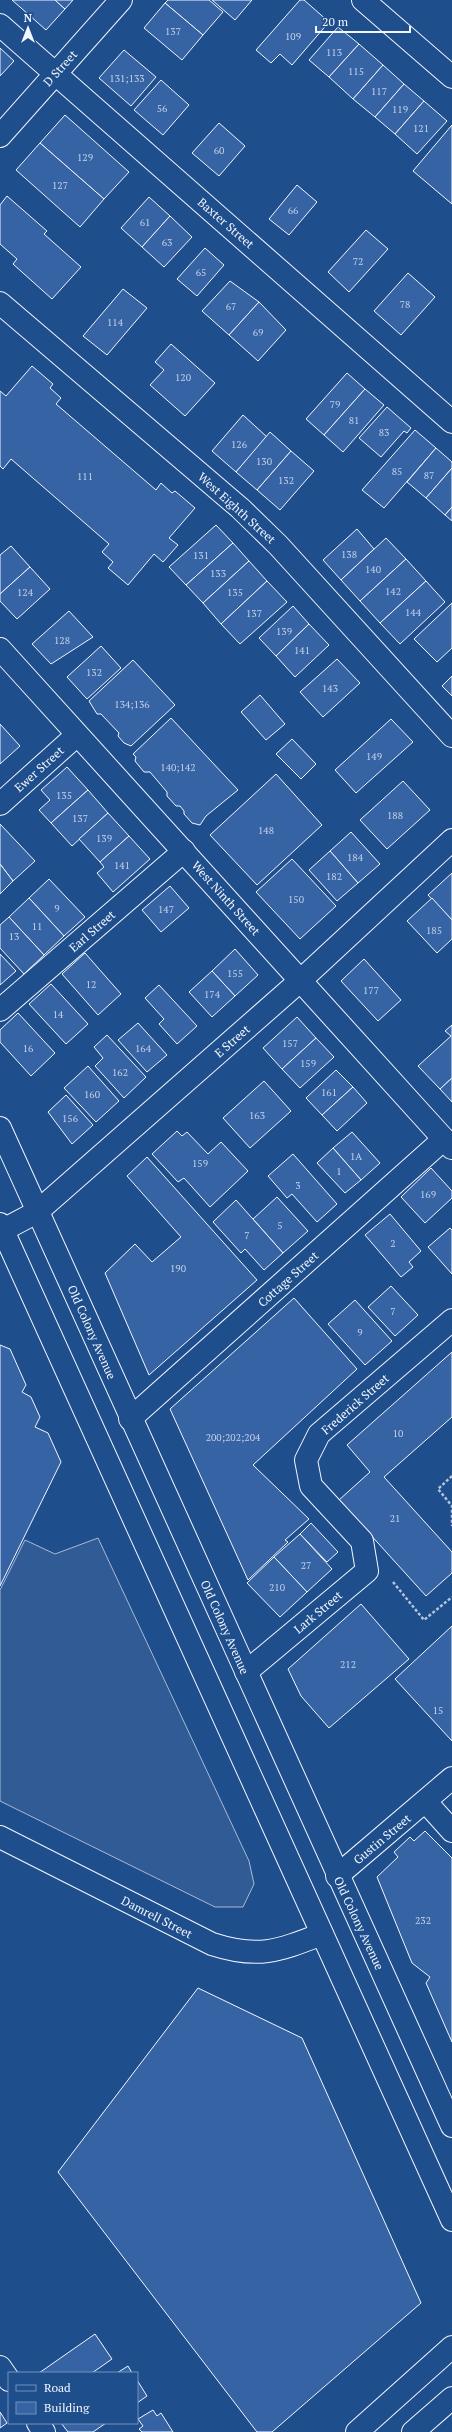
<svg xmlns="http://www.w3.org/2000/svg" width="452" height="2432" viewBox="0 0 452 2432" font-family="'PT Serif',serif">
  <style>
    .parking { fill: #305b95; stroke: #a8bbd7 }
    .building { fill: #3563a3; stroke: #f2f6ff }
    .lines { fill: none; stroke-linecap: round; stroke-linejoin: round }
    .minor-casing { stroke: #f2f6ff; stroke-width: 24 }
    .major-casing { stroke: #f2f6ff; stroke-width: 24 }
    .path { stroke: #b3c4dc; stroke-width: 2.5; stroke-dasharray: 3 2; stroke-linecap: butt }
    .minor { stroke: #1f4e8c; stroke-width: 22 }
    .major { stroke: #1f4e8c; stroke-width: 22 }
    .labels { text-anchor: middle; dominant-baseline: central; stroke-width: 3; stroke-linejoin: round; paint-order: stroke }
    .number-label { font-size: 10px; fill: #c3d1e8 }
    .street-label { font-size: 12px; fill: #f2f6ff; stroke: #1f4e8c }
  </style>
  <rect width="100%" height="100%" fill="#1f4e8c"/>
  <polygon class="parking" points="98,1538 249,1861 254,1884 243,1907 215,1907 0,1801 0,1590 25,1540 55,1554"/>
  <g class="building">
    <polygon points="12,0 55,0 65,9 46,30"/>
    <polygon points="55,0 73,0 65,9"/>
    <polygon points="168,0 209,0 223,12 203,35 165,3"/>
    <polygon points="212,0 252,0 235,20"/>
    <polygon points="300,0 304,0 329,22 292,65 280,54 271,63 256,50"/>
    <polygon points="165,3 203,35 182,60 144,28"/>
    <polygon points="338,27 359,44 329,77 309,60"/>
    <polygon points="359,44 383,65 353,99 329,77"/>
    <polygon points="0,48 14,61 0,76"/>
    <polygon points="124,50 156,77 131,106 99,78"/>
    <polygon points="383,65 404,84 375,117 353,99"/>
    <polygon points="161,80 189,105 163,135 134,110"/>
    <polygon points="404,84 424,101 395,134 375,117"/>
    <polygon points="424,101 447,121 417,154 395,134"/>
    <polygon points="65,115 129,172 104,199 40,143"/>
    <polygon points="219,123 245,146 219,176 192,153"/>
    <polygon points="452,125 452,204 413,171"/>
    <polygon points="40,143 104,199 80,227 16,170"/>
    <polygon points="297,185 317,202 289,235 269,219"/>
    <polygon points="7,196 47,231 44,234 81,267 52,299 13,264 17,259 0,244 0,205"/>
    <polygon points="149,197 170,216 142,247 121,228"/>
    <polygon points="170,216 192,237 164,267 142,247"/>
    <polygon points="366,230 388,249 349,292 328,272"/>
    <polygon points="205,248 224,265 197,296 177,279"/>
    <polygon points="408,273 435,297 401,335 374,311"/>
    <polygon points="230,281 259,302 229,335 202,311"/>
    <polygon points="123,289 147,308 107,355 83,336"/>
    <polygon points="259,302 286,330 258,361 229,335"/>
    <polygon points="171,344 215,383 185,416 150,385 164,370 155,362"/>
    <polygon points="32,366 53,384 50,388 61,398 56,404 156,490 161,483 172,493 175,491 195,508 169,538 178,545 163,562 154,554 128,585 108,568 113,562 102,552 109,544 11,459 3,469 0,466 0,391 6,396"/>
    <polygon points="347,373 365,389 324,435 306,419"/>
    <polygon points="365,389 384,405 343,452 324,435"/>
    <polygon points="387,407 411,428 407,433 404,431 381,457 359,438"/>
    <polygon points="243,415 267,437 236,472 212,451"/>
    <polygon points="415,430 436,448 384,508 362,490"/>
    <polygon points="270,432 291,451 257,490 236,472"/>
    <polygon points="436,448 452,462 452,468 426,498 407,482"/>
    <polygon points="291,451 314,471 280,510 257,490"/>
    <polygon points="452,468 452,507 445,515 426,498"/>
    <polygon points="452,507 452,521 445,515"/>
    <polygon points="216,525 233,543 186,585 169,567"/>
    <polygon points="357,529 374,549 341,580 323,560"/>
    <polygon points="386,538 406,559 360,601 341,580"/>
    <polygon points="233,543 249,561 203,603 186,585"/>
    <polygon points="11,546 30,567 0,594 0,555"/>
    <polygon points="406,559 426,581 380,623 360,601"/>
    <polygon points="249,561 267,581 221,624 203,603"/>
    <polygon points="30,567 50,589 17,619 0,601 0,594"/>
    <polygon points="267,581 287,602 240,644 221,624"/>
    <polygon points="426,581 445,602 400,644 380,623"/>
    <polygon points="452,603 452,648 437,662 414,639"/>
    <polygon points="293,606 309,624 276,656 259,638"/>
    <polygon points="69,611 93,637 51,664 32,644"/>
    <polygon points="309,624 329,645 295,677 276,656"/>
    <polygon points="101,646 121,668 87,699 67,677"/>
    <polygon points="337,659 360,683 323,717 300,692"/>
    <polygon points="133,660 175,705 131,746 124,743 118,736 119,733 101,714 97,714 89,701"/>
    <polygon points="452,676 452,696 442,686"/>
    <polygon points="260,695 285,724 266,740 241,712"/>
    <polygon points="171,718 238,790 206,816 200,825 192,823 184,814 184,811 180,806 176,806 167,796 167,792 150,772 144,772 135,761 136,757 133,754"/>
    <polygon points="391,719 413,742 356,793 335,770"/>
    <polygon points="0,724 20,746 0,764"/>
    <polygon points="292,739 316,764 301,779 276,754"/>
    <polygon points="67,767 88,790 51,823 39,810 50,800 41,790"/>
    <polygon points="276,774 322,825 257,885 210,835"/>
    <polygon points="403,781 430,810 387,849 360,820"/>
    <polygon points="88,790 108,813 72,846 51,823"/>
    <polygon points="108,813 129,836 100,862 79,839"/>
    <polygon points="0,824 35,861 13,881 0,864"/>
    <polygon points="351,832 380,864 358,883 330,851"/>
    <polygon points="129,836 150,859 113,892 97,873 104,867 100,862"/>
    <polygon points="330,851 358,883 337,901 309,870"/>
    <polygon points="292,859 336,906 300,939 256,892"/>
    <polygon points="0,864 13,881 0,894"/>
    <polygon points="452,873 452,920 428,895"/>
    <polygon points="49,879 85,917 64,936 29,898"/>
    <polygon points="170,886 189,908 161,932 142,910"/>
    <polygon points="29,898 64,936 44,955 9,917"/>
    <polygon points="432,898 452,920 452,939 437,953 407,921"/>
    <polygon points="9,917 44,955 24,974 0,948 0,925"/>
    <polygon points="235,949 258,975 235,996 212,971"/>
    <polygon points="85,953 121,994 98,1015 62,974"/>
    <polygon points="0,954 16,971 0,985"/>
    <polygon points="364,959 401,1000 378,1021 341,981"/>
    <polygon points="212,971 235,996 212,1017 189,992"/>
    <polygon points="51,984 88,1024 66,1044 29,1004"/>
    <polygon points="159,985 197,1026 177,1044 159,1024 164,1019 145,998"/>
    <polygon points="18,1013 55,1053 31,1076 0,1042 0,1030"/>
    <polygon points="297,1017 316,1038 282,1069 263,1048"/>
    <polygon points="138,1023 167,1055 147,1072 118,1040"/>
    <polygon points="452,1025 452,1078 440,1089 418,1066 451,1036 445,1031"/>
    <polygon points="107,1035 146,1077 124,1098 95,1066 103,1058 94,1047"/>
    <polygon points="316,1038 334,1057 300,1088 282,1069"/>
    <polygon points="88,1066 119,1101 96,1122 64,1088"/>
    <polygon points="336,1070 353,1087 322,1115 306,1098"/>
    <polygon points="452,1078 452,1102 440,1089"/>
    <polygon points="264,1081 291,1111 250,1148 223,1118"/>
    <polygon points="353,1087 367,1103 337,1131 322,1115"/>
    <polygon points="66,1095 93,1125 72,1144 48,1112"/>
    <polygon points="177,1131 182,1136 187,1132 208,1154 221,1142 248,1171 210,1207 184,1178 178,1182 152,1154"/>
    <polygon points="352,1132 380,1163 361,1180 333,1148"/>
    <polygon points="333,1148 361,1180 345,1193 317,1163"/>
    <polygon points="293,1154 337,1204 317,1222 292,1194 287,1198 268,1176"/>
    <polygon points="147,1157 257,1280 149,1375 105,1273 135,1244 152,1262 181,1237 127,1176"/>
    <polygon points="431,1168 452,1191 452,1198 425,1223 401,1197"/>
    <polygon points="277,1197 308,1231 283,1253 253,1219"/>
    <polygon points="236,1200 283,1253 264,1270 245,1249 241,1253 213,1222"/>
    <polygon points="390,1214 421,1251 409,1262 413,1267 401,1277 365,1235"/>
    <polygon points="450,1228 452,1230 452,1274 428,1247"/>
    <polygon points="391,1286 418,1315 395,1336 368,1307"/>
    <polygon points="294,1298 357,1369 253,1465 309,1519 285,1540 288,1542 248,1580 170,1409"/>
    <polygon points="355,1300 392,1341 365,1365 328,1324"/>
    <polygon points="0,1345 10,1349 26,1385 22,1392 31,1397 40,1417 35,1427 48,1433 61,1462 0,1586"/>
    <polygon points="452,1352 452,1417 384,1477 452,1552 452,1573 426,1596 339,1500 370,1472 347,1445"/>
    <polygon points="311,1523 338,1552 327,1562 300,1534"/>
    <polygon points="300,1534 332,1569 307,1592 274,1557"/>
    <polygon points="274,1557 307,1592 280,1617 247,1583"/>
    <polygon points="361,1604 409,1659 329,1728 301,1696 288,1669"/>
    <polygon points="452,1626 452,1741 395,1679"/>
    <polygon points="425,1831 452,1858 452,2042 426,1983 430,1977 412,1963 377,1877 398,1857 394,1852 410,1837 414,1841"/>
    <polygon points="198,1988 302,2038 421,2303 272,2432 257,2432 58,2172"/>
    <polygon points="95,2334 112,2359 92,2373 39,2373"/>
    <polygon points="128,2366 132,2373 117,2373"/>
    <polygon points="137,2380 147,2396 137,2403"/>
    <polygon points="153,2410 157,2416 161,2413 173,2432 142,2432 139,2429 143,2426 138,2419"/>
    <polygon points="0,2412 7,2423 0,2428"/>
    <polygon points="61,2423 106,2423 93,2432 68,2432"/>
  </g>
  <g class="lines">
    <g class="minor-casing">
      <g id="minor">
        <polyline points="363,0 452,77"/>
        <polyline points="0,25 452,422"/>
        <polyline points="0,303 240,508 278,545 452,736"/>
        <polyline points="0,649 452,1148"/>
        <polyline points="0,804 77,735"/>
        <polyline points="0,1010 184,851"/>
        <polyline points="3,1230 37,1212 301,980 452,840"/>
        <polyline points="130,1419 444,1139"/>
        <polyline points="246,1672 367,1571 362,1541 311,1486 306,1460 319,1434 452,1320"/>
        <polyline points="426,1802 452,1831"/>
        <path d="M0 1837 212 1944C258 1959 278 1951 322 1934"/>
        <polyline points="337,1876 452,1778"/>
        <polyline points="0,2367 9,2380"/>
        <polyline points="38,2423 44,2432"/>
      </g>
    </g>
    <g class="major-casing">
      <g id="major">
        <polyline points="0,136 121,0"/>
        <polyline points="0,1128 452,2126"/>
        <polyline points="0,1224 452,2220"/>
        <polyline points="357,2432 452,2347"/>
        <polyline points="413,2432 452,2398"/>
      </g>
    </g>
    <g class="path">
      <polyline points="452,1476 438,1489 452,1506 452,1526"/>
      <polyline points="393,1582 424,1620 452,1597"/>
    </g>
    <use href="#minor" class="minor"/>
    <use href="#major" class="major"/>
  </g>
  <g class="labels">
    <g class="number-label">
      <text x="173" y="31">137</text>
      <text x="293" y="36">109</text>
      <text x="334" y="52">113</text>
      <text x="356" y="71">115</text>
      <text x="127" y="78">131;133</text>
      <text x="379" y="91">117</text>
      <text x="162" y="108">56</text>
      <text x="400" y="109">119</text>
      <text x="421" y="128">121</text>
      <text x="219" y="150">60</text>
      <text x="85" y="157">129</text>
      <text x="60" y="185">127</text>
      <text x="293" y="210">66</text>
      <text x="145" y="222">61</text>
      <text x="167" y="242">63</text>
      <text x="358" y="261">72</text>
      <text x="201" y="272">65</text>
      <text x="405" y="304">78</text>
      <text x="231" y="306">67</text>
      <text x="115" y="322">114</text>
      <text x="258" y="332">69</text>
      <text x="183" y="377">120</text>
      <text x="335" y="404">79</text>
      <text x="354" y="420">81</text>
      <text x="384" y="432">83</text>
      <text x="239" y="444">126</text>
      <text x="264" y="461">130</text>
      <text x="397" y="471">85</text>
      <text x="429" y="475">87</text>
      <text x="85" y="476">111</text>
      <text x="286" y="480">132</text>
      <text x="349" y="554">138</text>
      <text x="201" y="555">131</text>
      <text x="373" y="569">140</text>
      <text x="218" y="573">133</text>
      <text x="393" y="591">142</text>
      <text x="25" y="592">124</text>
      <text x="235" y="592">135</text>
      <text x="413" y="612">144</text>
      <text x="254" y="613">137</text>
      <text x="284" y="631">139</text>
      <text x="62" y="640">128</text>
      <text x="302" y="650">141</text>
      <text x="94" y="672">132</text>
      <text x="330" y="688">143</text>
      <text x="132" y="704">134;136</text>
      <text x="374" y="756">149</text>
      <text x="178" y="767">140;142</text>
      <text x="64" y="795">135</text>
      <text x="395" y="815">188</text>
      <text x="80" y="818">137</text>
      <text x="266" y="830">148</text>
      <text x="104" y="838">139</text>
      <text x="355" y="857">184</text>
      <text x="122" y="865">141</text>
      <text x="334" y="876">182</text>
      <text x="296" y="899">150</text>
      <text x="57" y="908">9</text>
      <text x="166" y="909">147</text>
      <text x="37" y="926">11</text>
      <text x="434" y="930">185</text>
      <text x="14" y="936">13</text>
      <text x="235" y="973">155</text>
      <text x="91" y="984">12</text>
      <text x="371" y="990">177</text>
      <text x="212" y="994">174</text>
      <text x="58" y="1014">14</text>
      <text x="290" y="1043">157</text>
      <text x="28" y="1048">16</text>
      <text x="143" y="1048">164</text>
      <text x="308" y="1063">159</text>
      <text x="120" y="1072">162</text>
      <text x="329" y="1092">161</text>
      <text x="92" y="1094">160</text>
      <text x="257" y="1115">163</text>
      <text x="70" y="1118">156</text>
      <text x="356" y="1156">1A</text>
      <text x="200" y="1163">159</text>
      <text x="339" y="1171">1</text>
      <text x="298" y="1185">3</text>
      <text x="428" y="1194">169</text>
      <text x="280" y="1225">5</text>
      <text x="247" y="1235">7</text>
      <text x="393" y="1243">2</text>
      <text x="178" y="1268">190</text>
      <text x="393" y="1311">7</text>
      <text x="360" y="1332">9</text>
      <text x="398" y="1433">10</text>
      <text x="233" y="1437">200;202;204</text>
      <text x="395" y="1518">21</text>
      <text x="306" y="1565">27</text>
      <text x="277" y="1587">210</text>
      <text x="348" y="1664">212</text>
      <text x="438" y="1710">15</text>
      <text x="423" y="1920">232</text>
    </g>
    <g class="street-label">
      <text transform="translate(60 68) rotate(-48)">D Street</text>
      <text transform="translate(226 223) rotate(41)">Baxter Street</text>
      <text transform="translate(237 508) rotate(42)">West Eighth Street</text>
      <text transform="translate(39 769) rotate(-42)">Ewer Street</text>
      <text transform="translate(226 898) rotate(48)">West Ninth Street</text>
      <text transform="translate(92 931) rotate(-41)">Earl Street</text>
      <text transform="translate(232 1041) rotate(-41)">E Street</text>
      <text transform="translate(288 1279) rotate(-42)">Cottage Street</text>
      <text transform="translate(92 1332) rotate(66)">Old Colony Avenue</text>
      <text transform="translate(355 1404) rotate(-41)">Frederick Street</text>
      <text transform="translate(318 1612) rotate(-40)">Lark Street</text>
      <text transform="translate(225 1627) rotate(66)">Old Colony Avenue</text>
      <text transform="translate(382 1839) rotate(-40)">Gustin Street</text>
      <text transform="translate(157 1917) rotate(27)">Damrell Street</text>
      <text transform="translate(359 1923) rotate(65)">Old Colony Avenue</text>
    </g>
  </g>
  <rect x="8" y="2372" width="130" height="52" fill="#1f4e8c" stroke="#7391ba"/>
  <rect x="16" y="2385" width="20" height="6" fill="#1f4e8c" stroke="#7391ba"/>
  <text x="44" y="2392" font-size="12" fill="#f2f6ff">Road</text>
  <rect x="16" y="2402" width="20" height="12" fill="#3563a3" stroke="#7391ba"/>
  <text x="44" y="2412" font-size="12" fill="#f2f6ff">Building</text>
  <g transform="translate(28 28)" stroke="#1f4e8c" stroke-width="3" paint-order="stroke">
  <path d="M0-3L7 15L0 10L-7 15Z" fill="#f2f6ff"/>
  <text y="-6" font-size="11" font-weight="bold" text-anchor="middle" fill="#f2f6ff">N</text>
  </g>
  <path d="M316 26v6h94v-6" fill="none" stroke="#f2f6ff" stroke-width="2"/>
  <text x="322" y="26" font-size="12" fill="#f2f6ff" stroke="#1f4e8c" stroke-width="3" paint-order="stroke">20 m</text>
</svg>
